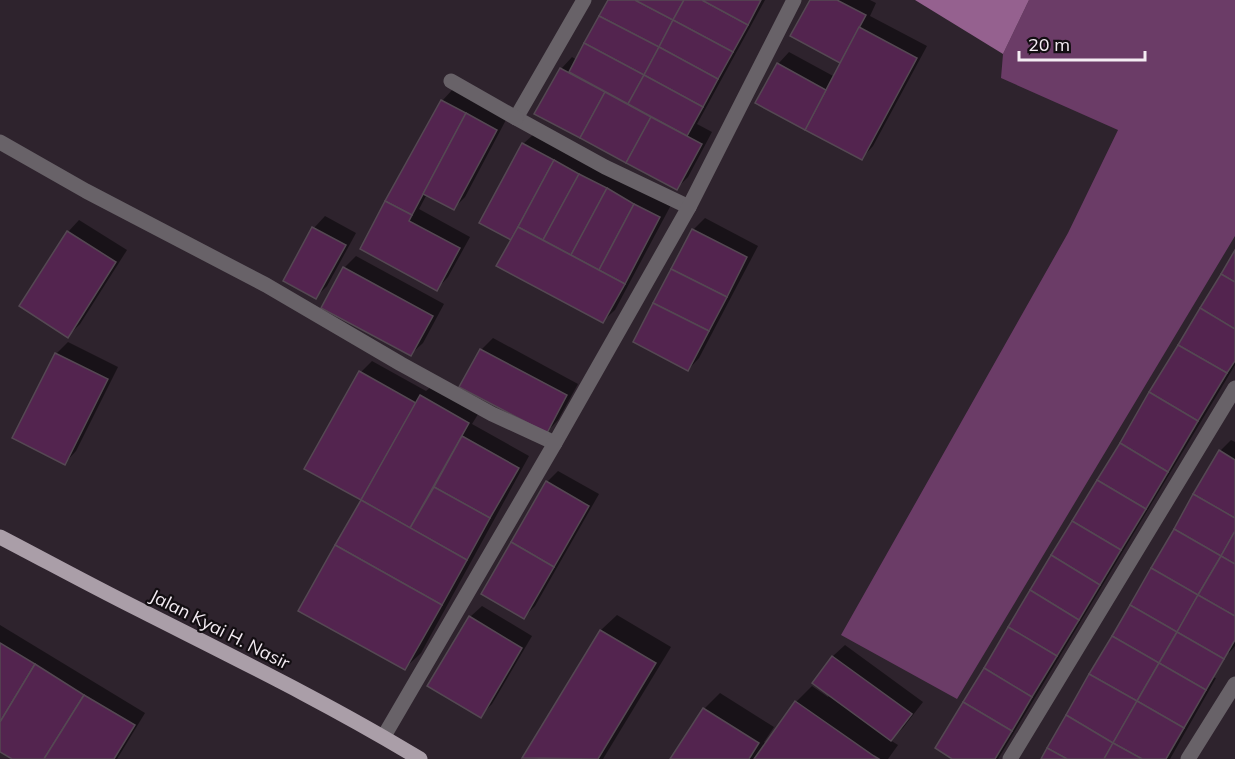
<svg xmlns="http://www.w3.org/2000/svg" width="1235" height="759" viewBox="0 0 1235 759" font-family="Mulish,sans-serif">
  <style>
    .green { fill: #6b3c67 }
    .water { fill: #95618f }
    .shadow { fill: #0007 }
    .building { fill: #53244f; stroke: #554853; stroke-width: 1.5 }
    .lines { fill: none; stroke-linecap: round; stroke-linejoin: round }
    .minor { stroke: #686268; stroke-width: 15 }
    .major { stroke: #aa9ea8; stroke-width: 15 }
    .labels { text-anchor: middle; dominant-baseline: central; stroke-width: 4.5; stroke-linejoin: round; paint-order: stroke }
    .street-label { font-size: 18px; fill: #f4ecf3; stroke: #130e12 }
  </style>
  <rect width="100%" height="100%" fill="#2e232d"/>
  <polygon class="green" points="1029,0 1235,0 1235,236 957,699 841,635 1068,233 1118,130 1001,78 1003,54"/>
  <polygon class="water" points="915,0 1029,0 1003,54"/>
  <g class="shadow">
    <polygon points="610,0 765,0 697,124 712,132 688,177 676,189 561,69 572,57 577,60"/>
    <polygon points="812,0 870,0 876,3 870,16 927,46 873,146 862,158 778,64 789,52 835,77 842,62 792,35"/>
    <polygon points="453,89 507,118 465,197 454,208 427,194 419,209 470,237 448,277 437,289 362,249 442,101"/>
    <polygon points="535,133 671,205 615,310 603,321 513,239 523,144"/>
    <polygon points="325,216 356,233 327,286 316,297 285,281 314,228"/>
    <polygon points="705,218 758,246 699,358 688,370 693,230"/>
    <polygon points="79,220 127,250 80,324 68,336 68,232"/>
    <polygon points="1235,252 1235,365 998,759 955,759"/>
    <polygon points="356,256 444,304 423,343 411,354 323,307 344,268"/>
    <polygon points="493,338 578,384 558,420 547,432 461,386 481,350"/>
    <polygon points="68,342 118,367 76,451 65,463 14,437 56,354"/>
    <polygon points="372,361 426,391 433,385 480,411 472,424 529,456 421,653 405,668 363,499 361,372"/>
    <polygon points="1231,440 1235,442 1235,646 1229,653 1227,651 1212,677 1216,678 1170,759 1042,759 1220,451"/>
    <polygon points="558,471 599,494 535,606 524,617 547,482"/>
    <polygon points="482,606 532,636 492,704 480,716 470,617"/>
    <polygon points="617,615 671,647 603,759 524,758 601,630"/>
    <polygon points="0,625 145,713 117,759 15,759 0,750"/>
    <polygon points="845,645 923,702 903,728 890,740 898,745 888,759 672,759 704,709 720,693 774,727 764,742 766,744 796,702 812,686 828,697 830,695 814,683 833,656"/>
  </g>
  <g class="building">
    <polygon points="608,0 635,0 673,20 659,47 599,16"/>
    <polygon points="635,0 684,0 673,20"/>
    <polygon points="684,0 702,0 748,25 733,52 673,20"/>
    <polygon points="702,0 761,0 748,25"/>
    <polygon points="837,0 866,15 840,63 790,36 810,0"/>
    <polygon points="599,16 659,47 644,75 584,43"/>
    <polygon points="673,20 733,52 718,79 659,47"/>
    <polygon points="859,27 917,58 862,160 805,130"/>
    <polygon points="584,43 644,75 628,104 569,72"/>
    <polygon points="659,47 718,79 703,107 644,75"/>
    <polygon points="777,63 826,90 805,130 755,103"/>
    <polygon points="560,68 605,92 580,138 534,114"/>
    <polygon points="644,75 703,107 687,136 628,104"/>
    <polygon points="605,92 651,117 626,163 580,138"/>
    <polygon points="441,100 466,113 412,215 385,201"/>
    <polygon points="466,113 497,130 454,210 423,194"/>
    <polygon points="651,117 702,144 677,190 626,163"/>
    <polygon points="522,143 554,160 511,240 479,223"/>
    <polygon points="554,160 579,174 543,240 518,227"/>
    <polygon points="579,174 607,188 571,255 543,240"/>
    <polygon points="607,188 634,204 599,270 571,255"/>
    <polygon points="385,201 412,215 409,221 460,248 437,291 360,249"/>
    <polygon points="634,204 660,217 625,284 599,270"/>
    <polygon points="312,227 346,245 316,299 283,281"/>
    <polygon points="518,227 625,284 603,323 496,266"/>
    <polygon points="692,229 747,257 727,297 671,269"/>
    <polygon points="67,231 116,262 68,338 19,306"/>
    <polygon points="1235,250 1235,282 1221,274"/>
    <polygon points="343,267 433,316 411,356 321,308"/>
    <polygon points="671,269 727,297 709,331 653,303"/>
    <polygon points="1221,274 1235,282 1235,329 1200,308"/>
    <polygon points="653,303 709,331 688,371 633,342"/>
    <polygon points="1200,308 1235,329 1235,361 1227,373 1178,345"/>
    <polygon points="1178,345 1227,373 1198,421 1149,392"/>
    <polygon points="480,349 567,395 547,433 459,387"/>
    <polygon points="55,353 108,379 65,465 12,438"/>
    <polygon points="359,371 416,403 361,500 304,469"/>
    <polygon points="1149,392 1198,421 1168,472 1120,443"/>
    <polygon points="420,395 469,423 410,528 361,500"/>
    <polygon points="462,436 519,468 490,518 434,487"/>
    <polygon points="1120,443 1168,472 1146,509 1097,480"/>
    <polygon points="1219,450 1235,460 1235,518 1193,494"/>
    <polygon points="1097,480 1146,509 1121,550 1072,521"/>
    <polygon points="546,481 589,506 554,567 511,542"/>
    <polygon points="434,487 490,518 467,560 410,528"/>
    <polygon points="1193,494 1235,518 1235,531 1221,556 1174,529"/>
    <polygon points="361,500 467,560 442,605 335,545"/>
    <polygon points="1072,521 1121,550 1100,585 1051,555"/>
    <polygon points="1174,529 1221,556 1198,595 1151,568"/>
    <polygon points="1235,531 1235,564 1221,556"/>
    <polygon points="511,542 554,567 524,619 481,594"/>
    <polygon points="335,545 442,605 405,670 298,611"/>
    <polygon points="1051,555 1100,585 1079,620 1030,590"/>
    <polygon points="1221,556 1235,564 1235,616 1198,595"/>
    <polygon points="1151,568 1198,595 1177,632 1130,605"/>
    <polygon points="1030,590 1079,620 1057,656 1008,627"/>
    <polygon points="1198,595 1235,616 1235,640 1224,659 1177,632"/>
    <polygon points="1130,605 1177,632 1159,663 1112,636"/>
    <polygon points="469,616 522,648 481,718 427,686"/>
    <polygon points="1008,627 1057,656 1032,697 984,668"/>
    <polygon points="600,630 656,663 598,759 522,758"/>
    <polygon points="1177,632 1224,659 1206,690 1159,663"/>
    <polygon points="1112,636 1159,663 1137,701 1089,674"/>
    <polygon points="0,643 35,664 0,722"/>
    <polygon points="832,656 912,714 891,741 812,683"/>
    <polygon points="1159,663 1206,690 1184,728 1137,701"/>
    <polygon points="35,664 84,695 44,759 12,759 0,752 0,722"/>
    <polygon points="984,668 1032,697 1012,731 963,702"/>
    <polygon points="1089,674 1137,701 1113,743 1066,715"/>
    <polygon points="84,695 135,725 114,759 44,759"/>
    <polygon points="795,701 874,756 879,759 754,759"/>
    <polygon points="1137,701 1184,728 1166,759 1142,759 1113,743"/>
    <polygon points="963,702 1012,731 995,759 952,759 935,748"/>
    <polygon points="703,708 759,743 749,759 670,759"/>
    <polygon points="1066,715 1113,743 1104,759 1067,759 1047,748"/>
    <polygon points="1113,743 1142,759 1104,759"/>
    <polygon points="1047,748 1067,759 1041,759"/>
  </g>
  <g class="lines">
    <g class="minor">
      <polyline points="584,0 516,118 605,167 689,207"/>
      <polyline points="451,81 516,118"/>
      <polyline points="0,142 86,191 266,285 401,364 492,414 555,443"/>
      <polyline points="384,736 555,443 689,207 794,0"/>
      <polyline points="1010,759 1235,388"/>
      <polyline points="1188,759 1235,684"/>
    </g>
    <path class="major" d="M0 537C50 563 99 590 150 615 241 661 333 706 420 759"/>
  </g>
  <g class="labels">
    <g class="street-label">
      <text transform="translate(220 629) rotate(27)">Jalan Kyai H. Nasir</text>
    </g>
  </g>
  <path d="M1019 51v9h126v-9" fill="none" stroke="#f4ecf3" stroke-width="3"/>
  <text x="1028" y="51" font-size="18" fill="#f4ecf3" stroke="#130e12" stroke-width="4.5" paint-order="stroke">20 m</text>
</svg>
